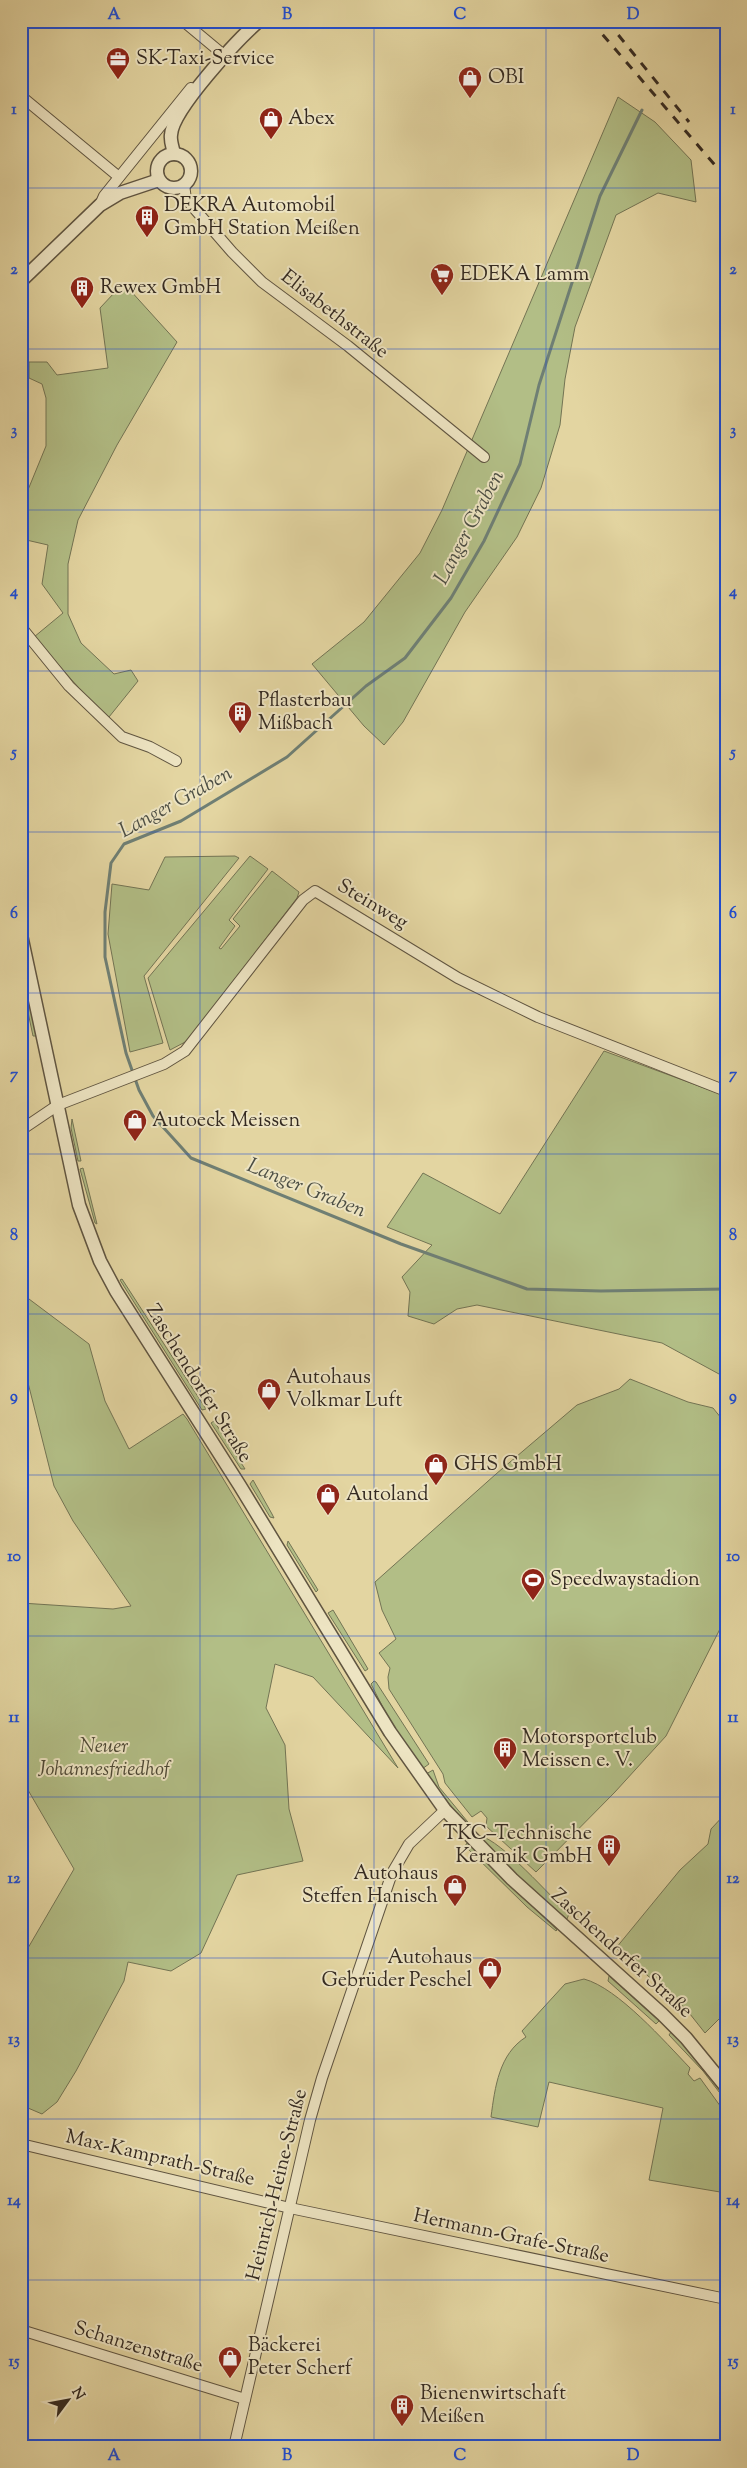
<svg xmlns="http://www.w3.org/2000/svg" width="747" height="2468" viewBox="0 0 747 2468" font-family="'Sorts Mill Goudy',serif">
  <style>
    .green { fill: #b2be86; stroke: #737454 }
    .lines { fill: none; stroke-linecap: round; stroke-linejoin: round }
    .stream { stroke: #6f7f74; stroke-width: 3 }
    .minor-casing { stroke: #605541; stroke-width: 12 }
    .tertiary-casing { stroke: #605541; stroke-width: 15 }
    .minor { stroke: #ede4c2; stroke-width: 10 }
    .tertiary { stroke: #ede4c2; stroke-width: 12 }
    .rail { stroke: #342a21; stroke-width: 3; stroke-dasharray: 9 9; stroke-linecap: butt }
    .grid { fill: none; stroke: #1d4ed8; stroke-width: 1; stroke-opacity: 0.55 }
    .labels { text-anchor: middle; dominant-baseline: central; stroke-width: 4; stroke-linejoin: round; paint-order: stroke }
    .poi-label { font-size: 20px; fill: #342a21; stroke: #ede4c2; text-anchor: start }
    .street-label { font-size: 20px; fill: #342a21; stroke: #ede4c2 }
    .park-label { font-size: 20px; font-style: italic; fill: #4d4835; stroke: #ede4c2 }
    .water-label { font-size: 21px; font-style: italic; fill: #4c4e44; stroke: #ede4c2 }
    .neatline { fill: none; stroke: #1d4ed8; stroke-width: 2 }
    .grid-label { font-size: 16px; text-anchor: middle; font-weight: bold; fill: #1d4ed8 }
  </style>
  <rect width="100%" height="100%" fill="#e3d5a1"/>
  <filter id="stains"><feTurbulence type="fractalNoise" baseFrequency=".004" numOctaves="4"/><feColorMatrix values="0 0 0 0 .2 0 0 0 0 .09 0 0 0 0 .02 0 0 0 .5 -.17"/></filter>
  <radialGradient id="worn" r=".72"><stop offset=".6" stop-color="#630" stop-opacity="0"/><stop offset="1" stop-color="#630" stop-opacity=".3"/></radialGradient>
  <g class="green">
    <polygon points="618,97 655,122 691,160 696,202 658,193 616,215 575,327 565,379 560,425 541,488 517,537 465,612 403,722 384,745 364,726 312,664 364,622 420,553 442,510"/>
    <polygon points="129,289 177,342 117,445 78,520 68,564 68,614 81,643 114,674 131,670 138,681 109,717 93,704 34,637 63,613 42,584 48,545 22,539 23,502 46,446 46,398 42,384 29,378 29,362 47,362 57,375 108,368 100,308 115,292"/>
    <polygon points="235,856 239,858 144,976 163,1043 130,1052 108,934 112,884 149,890 165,857"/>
    <polygon points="250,856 268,869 229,920 235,926 219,948 221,949 240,926 233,919 272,871 299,892 297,898 187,1041 170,1050 148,978"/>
    <polygon points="21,959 36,1036 33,1036 21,979"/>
    <polygon points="604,1051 726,1096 726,1375 719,1374 662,1343 477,1305 457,1309 434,1324 408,1316 410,1292 402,1277 432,1245 387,1227 423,1173 500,1214"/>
    <polygon points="72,1119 81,1161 78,1161 71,1128"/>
    <polygon points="83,1168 97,1224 95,1223 80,1169"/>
    <polygon points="122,1279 206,1409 202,1410 120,1280"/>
    <polygon points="21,1293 89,1344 105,1401 129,1449 183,1414 187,1419 398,1768 313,1677 275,1664 266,1708 285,1745 289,1809 303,1861 237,1875 201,1953 171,1971 128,1962 124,1981 76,2071 57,2102 42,2114 21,2105 21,1960 74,1869 28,1790 21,1783 21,1603 113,1609 131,1606 73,1521 54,1486 21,1355"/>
    <polygon points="630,1379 688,1402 713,1408 726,1424 726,1617 666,1736 615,1792 536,1872 486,1826 487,1818 481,1811 472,1817 445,1783 443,1774 389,1689 388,1677 390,1668 379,1653 396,1639 382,1610 375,1582 496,1474 577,1405 619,1389"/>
    <polygon points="214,1421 245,1469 241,1469 211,1423"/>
    <polygon points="253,1480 272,1514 274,1518 270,1517 250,1484"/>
    <polygon points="288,1541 318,1590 316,1592 287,1545"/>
    <polygon points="333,1610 368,1669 365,1671 328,1613"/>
    <polygon points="374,1681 376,1682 429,1764 422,1769 392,1725 371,1684"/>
    <polygon points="433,1770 439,1787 472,1827 470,1830 426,1774"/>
    <polygon points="726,1813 726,2012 705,2033 686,2009 616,1948 680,1870 708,1844 711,1829"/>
    <path d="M480 1836C501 1840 551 1897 569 1914L567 1919 500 1861 478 1838Z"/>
    <polygon points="467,1843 557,1930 556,1931 527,1907 465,1846"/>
    <polygon points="609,1976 659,2021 656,2024 608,1981"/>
    <path d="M584 1979C618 1988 665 2042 690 2068L688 2074 694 2081 700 2078 726 2114V2193L649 2180 663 2108 549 2082 538 2127 491 2117C495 2087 499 2054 526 2037L522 2031 565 1984Z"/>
    <path d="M671 2032C685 2045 726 2083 726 2101L703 2071 669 2035Z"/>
  </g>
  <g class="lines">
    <polyline class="stream" points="642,110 600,196 539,385 520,464 484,541 451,598 405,658 366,686 287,757 181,821 124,844 111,863 105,912 105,957 126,1053 139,1090 153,1116 191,1158 401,1244 527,1289 601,1291 726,1289"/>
    <g class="minor-casing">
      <g id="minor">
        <polyline points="183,21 225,56"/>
        <polyline points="21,96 119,177"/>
        <polyline points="184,185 186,199 232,252 262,282 348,346 484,457"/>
        <polyline points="100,205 104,196 191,88"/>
        <polyline points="21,627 69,686 122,737 150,747 176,761"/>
        <polyline points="21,1130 58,1105 164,1064 185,1051 303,900 315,891 458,978 538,1017 726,1091"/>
        <polyline points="21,2144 290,2208 726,2299"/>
        <polyline points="21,2330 245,2399"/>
        <polyline points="234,2447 310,2120 322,2078 392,1873 409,1844 445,1810"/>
      </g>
    </g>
    <g class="tertiary-casing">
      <g id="tertiary">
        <path d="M174 154C173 148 170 141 171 135 172 110 239 38 259 21"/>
        <circle cx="174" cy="171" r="17"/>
        <polyline points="21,281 100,205 120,193 159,180"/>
        <polyline points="21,935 79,1205 100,1261 116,1291 240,1486 390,1732 445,1810 512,1879 662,2014 686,2038 726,2087"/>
      </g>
    </g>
    <use href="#minor" class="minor"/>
    <use href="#tertiary" class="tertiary"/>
    <g class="rail">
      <polyline points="591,21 726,178"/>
      <polyline points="607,21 689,122"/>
    </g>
  </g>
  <path class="grid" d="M200 21V2447M374 21V2447M546 21V2447M21 188H726M21 349H726M21 510H726M21 671H726M21 832H726M21 993H726M21 1154H726M21 1314H726M21 1475H726M21 1636H726M21 1797H726M21 1958H726M21 2119H726M21 2280H726"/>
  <defs>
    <g id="office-pin" transform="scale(1.25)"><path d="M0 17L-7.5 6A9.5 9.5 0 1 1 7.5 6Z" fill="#8f2418" stroke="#ede4c2"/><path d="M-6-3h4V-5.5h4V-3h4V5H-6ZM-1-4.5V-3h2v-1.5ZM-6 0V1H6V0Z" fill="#fff"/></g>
    <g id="shop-pin" transform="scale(1.25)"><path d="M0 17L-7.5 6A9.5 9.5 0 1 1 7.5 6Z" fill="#8f2418" stroke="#ede4c2"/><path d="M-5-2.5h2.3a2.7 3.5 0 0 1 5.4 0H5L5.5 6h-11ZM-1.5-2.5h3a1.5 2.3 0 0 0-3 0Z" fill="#fff"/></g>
    <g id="building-pin" transform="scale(1.25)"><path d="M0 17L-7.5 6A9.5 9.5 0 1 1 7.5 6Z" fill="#8f2418" stroke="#ede4c2"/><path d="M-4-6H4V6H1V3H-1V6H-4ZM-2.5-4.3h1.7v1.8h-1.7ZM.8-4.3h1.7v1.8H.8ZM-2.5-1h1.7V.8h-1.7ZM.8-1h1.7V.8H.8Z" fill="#fff"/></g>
    <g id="supermarket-pin" transform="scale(1.25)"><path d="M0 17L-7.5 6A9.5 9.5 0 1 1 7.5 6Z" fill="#8f2418" stroke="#ede4c2"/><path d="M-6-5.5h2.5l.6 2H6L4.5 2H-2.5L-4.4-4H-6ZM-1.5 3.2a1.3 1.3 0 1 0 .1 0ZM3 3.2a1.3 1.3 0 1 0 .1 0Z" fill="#fff"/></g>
    <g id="stadium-pin" transform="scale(1.25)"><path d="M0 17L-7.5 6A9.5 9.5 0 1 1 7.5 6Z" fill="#8f2418" stroke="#ede4c2"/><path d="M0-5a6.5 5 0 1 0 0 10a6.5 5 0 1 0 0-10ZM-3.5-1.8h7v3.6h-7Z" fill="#fff"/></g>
  </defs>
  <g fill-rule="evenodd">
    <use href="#office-pin" x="118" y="59"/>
    <use href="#shop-pin" x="470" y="78"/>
    <use href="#shop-pin" x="271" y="119"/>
    <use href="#building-pin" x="147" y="217"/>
    <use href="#supermarket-pin" x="442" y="275"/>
    <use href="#building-pin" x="82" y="288"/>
    <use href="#building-pin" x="240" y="713"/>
    <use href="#shop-pin" x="135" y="1121"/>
    <use href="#shop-pin" x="269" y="1390"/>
    <use href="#shop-pin" x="436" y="1465"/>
    <use href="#shop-pin" x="328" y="1495"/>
    <use href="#stadium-pin" x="533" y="1580"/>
    <use href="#building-pin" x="505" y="1749"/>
    <use href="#building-pin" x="609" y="1846"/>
    <use href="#shop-pin" x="455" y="1886"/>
    <use href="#shop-pin" x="490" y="1969"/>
    <use href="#shop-pin" x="230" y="2358"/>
    <use href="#building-pin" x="402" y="2406"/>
  </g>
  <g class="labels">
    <g class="poi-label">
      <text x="136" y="59">SK-Taxi-Service</text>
      <text x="488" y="78">OBI</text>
      <text x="288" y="119">Abex</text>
      <text x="164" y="206">DEKRA Automobil<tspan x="164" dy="23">GmbH Station Meißen</tspan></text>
      <text x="460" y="275">EDEKA Lamm</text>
      <text x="100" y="288">Rewex GmbH</text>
      <text x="258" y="701">Pflasterbau<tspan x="258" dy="23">Mißbach</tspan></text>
      <text x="152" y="1121">Autoeck Meissen</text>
      <text x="286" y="1378">Autohaus<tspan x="286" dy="23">Volkmar Luft</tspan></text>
      <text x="454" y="1465">GHS GmbH</text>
      <text x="346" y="1495">Autoland</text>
      <text x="550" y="1580">Speedwaystadion</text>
      <text x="522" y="1738">Motorsportclub<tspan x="522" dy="23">Meissen e. V.</tspan></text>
      <text x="592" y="1834" text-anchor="end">TKC–Technische<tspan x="592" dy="23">Keramik GmbH</tspan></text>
      <text x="438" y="1874" text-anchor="end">Autohaus<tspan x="438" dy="23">Steffen Hanisch</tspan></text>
      <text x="472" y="1958" text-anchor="end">Autohaus<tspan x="472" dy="23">Gebrüder Peschel</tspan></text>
      <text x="248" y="2346">Bäckerei<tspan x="248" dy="23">Peter Scherf</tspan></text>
      <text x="420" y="2394">Bienenwirtschaft<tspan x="420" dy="23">Meißen</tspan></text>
    </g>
    <g class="street-label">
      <text transform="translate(334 315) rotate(38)">Elisabethstraße</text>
      <text transform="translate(372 905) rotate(31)">Steinweg</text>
      <text transform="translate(198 1384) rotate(58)">Zaschendorfer Straße</text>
      <text transform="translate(621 1954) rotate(42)">Zaschendorfer Straße</text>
      <text transform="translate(160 2159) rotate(13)">Max-Kamprath-Straße</text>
      <text transform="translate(278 2185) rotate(-76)">Heinrich-Heine-Straße</text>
      <text transform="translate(511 2237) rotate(12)">Hermann-Grafe-Straße</text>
      <text transform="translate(138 2348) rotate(17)">Schanzenstraße</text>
    </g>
    <g class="park-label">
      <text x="104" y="1747">Neuer<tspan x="104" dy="23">Johannesfriedhof</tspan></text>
    </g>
    <g class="water-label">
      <text transform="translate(470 528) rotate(-62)">Langer Graben</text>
      <text transform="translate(176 803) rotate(-29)">Langer Graben</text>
      <text transform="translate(306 1189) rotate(22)">Langer Graben</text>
    </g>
  </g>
  <rect width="747" height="2468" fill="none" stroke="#e3d5a1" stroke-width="55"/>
  <g transform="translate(68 2400) rotate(58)" stroke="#ede4c2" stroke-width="4" paint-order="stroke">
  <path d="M0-4L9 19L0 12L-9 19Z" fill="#342a21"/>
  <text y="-8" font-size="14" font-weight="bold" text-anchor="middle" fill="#342a21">N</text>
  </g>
  <rect x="28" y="28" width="692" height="2412" class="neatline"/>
  <g class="grid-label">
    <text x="114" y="19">A</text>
    <text x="287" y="19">B</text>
    <text x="460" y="19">C</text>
    <text x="633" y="19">D</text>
    <text x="14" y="114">1</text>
    <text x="733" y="114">1</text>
    <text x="14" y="274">2</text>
    <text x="733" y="274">2</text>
    <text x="14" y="435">3</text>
    <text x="733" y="435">3</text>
    <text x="14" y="596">4</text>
    <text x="733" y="596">4</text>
    <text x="14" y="757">5</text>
    <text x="733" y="757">5</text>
    <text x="14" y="918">6</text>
    <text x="733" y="918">6</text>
    <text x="14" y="1079">7</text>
    <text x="733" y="1079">7</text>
    <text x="14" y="1240">8</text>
    <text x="733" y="1240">8</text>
    <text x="14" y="1401">9</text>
    <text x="733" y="1401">9</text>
    <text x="14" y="1561">10</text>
    <text x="733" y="1561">10</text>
    <text x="14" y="1722">11</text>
    <text x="733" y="1722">11</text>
    <text x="14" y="1883">12</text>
    <text x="733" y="1883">12</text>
    <text x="14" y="2044">13</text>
    <text x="733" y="2044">13</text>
    <text x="14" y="2205">14</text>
    <text x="733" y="2205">14</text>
    <text x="14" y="2366">15</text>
    <text x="733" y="2366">15</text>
    <text x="114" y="2460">A</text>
    <text x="287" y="2460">B</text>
    <text x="460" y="2460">C</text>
    <text x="633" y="2460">D</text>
  </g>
  <rect width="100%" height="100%" filter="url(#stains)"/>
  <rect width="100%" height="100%" fill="url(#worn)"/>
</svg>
